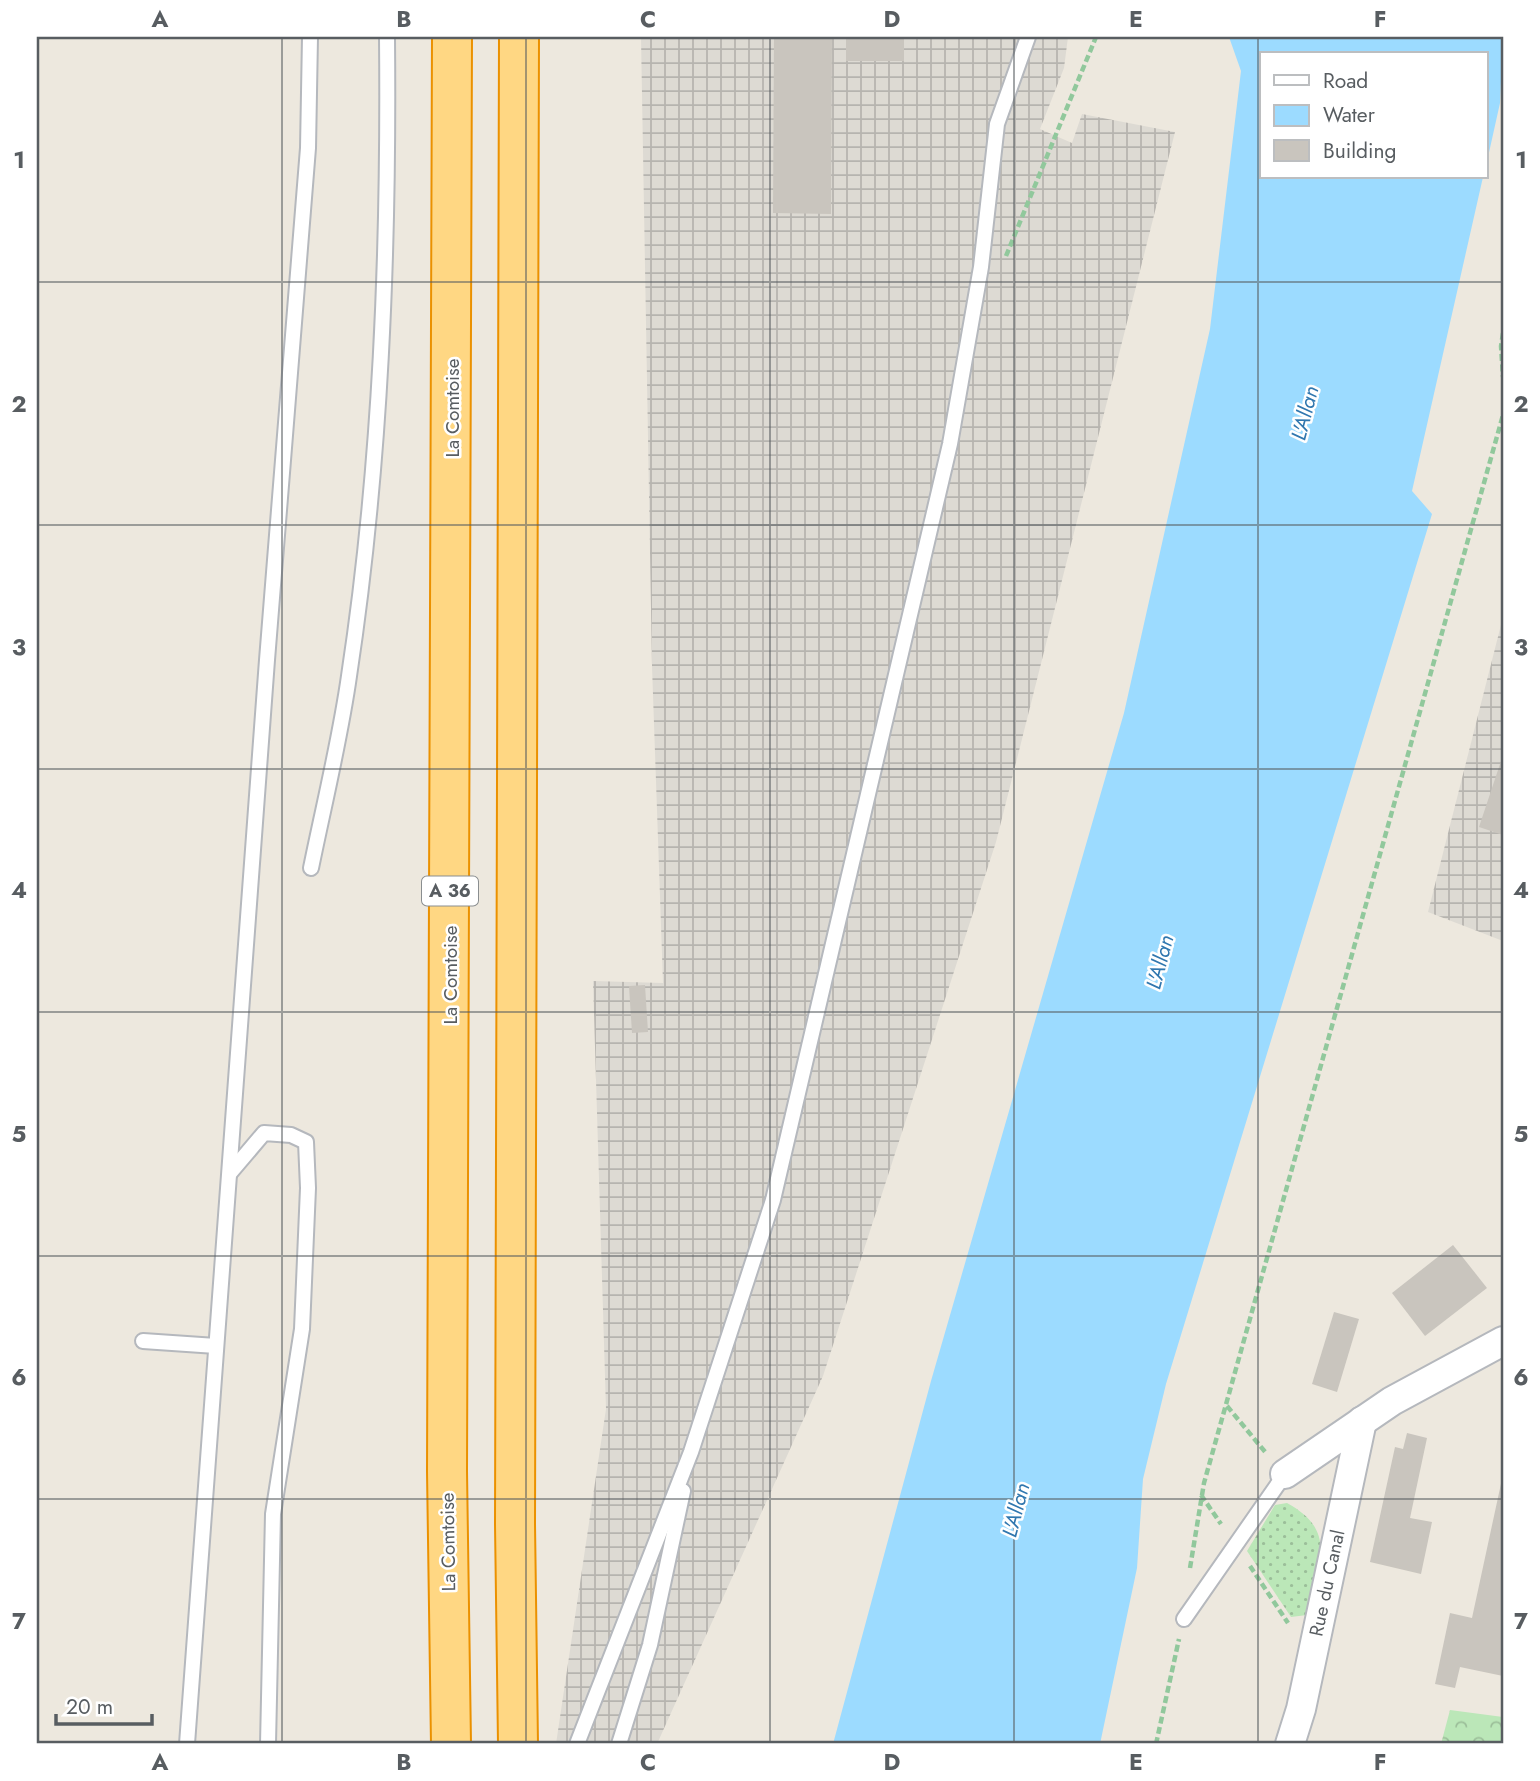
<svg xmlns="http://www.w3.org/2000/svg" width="1540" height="1781" viewBox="0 0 1540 1781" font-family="Jost,sans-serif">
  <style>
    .industrial { fill: url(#industrial-grid) }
    .grass { fill: url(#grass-dots) }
    .forest { fill: url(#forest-crowns) }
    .water { fill: #9cdbff }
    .building { fill: #c9c5be }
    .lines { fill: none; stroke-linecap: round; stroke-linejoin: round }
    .service-casing { stroke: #b5b8bd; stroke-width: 18 }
    .minor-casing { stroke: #b5b8bd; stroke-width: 32 }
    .motorway-casing { stroke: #eb9100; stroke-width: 42 }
    .path { stroke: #91c89c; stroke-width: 4.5; stroke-dasharray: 7 3.5; stroke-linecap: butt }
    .service { stroke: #fff; stroke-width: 14 }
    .minor { stroke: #fff; stroke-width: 28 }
    .motorway { stroke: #ffd783; stroke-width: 38 }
    .grid { fill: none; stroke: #585d61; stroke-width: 2; stroke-opacity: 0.55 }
    .labels { text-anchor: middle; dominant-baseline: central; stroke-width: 5; stroke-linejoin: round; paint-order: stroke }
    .shield { fill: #fff; stroke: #8a8e90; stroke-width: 2 }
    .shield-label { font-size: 18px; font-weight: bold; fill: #585d61 }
    .street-label { font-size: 19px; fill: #585d61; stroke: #fff }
    .water-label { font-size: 21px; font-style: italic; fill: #3077af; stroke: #fff }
    .neatline { fill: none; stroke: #585d61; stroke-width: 2.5 }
    .grid-label { font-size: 23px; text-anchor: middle; font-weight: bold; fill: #585d61 }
  </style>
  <defs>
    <pattern id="industrial-grid" width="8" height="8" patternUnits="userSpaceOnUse" patternTransform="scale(1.75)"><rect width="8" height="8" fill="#dddad3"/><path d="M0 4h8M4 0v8" fill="none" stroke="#b6b4af"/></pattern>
    <pattern id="grass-dots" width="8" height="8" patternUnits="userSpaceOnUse" patternTransform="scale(1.75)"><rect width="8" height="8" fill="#bbe7b8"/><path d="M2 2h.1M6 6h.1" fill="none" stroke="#9bbe99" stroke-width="1.8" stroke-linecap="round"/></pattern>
    <pattern id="forest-crowns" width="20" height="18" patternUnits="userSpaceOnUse" patternTransform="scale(1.75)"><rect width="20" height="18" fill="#bbe7b8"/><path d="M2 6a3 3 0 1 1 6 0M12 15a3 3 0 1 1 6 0" fill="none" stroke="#9bbe99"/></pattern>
  </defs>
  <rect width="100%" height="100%" fill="#ede8de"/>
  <g class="industrial">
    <polygon points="641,37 1068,37 1064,68 1040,129 1072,143 1082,114 1175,132 996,842 823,1376 657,1744 556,1744 606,1409 593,981 663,983 652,666"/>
    <polygon points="1503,617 1503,941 1428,912"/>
  </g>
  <path class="grass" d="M1287 1503C1340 1532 1317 1565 1307 1615L1291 1617 1247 1551 1275 1505Z"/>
  <polygon class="forest" points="1450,1710 1503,1717 1503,1744 1441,1744"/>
  <polygon class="water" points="1229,37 1503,37 1500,103 1486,166 1486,54 1262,54 1262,177 1483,177 1412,491 1432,514 1166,1384 1143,1479 1137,1568 1100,1744 833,1744 931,1381 1124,713 1210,329 1241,71"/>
  <g class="building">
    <polygon points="774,37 832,37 831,214 773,213"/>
    <rect x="846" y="37" width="58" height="24"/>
    <polygon points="1503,755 1503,835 1479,827"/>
    <polygon points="645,985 648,1032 632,1033 629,986"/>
    <polygon points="1453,1245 1487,1288 1425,1336 1392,1293"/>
    <polygon points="1334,1312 1359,1319 1337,1392 1312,1384"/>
    <polygon points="1407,1433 1427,1438 1410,1518 1432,1522 1421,1574 1370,1562 1395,1447 1403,1449"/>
    <polygon points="1502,1479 1503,1676 1460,1667 1455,1688 1435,1684 1450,1613 1472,1618"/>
  </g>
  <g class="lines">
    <g class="service-casing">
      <g id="service">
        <path d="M311 868C324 804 340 740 349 676 381 465 389 250 387 37"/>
        <polyline points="230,1173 264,1133 291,1135 306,1142 308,1188 302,1329 273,1514 268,1744"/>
        <polyline points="143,1341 216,1346"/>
        <polyline points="1184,1619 1285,1474"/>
        <polyline points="187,1744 267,660 308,148 310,37"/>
        <polyline points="577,1744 691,1452 773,1200 950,444 981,267 997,124 1028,37"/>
        <polyline points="619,1744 650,1645 683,1491"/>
      </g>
    </g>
    <g class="minor-casing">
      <g id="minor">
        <polyline points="1285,1474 1392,1401 1503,1341"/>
        <polyline points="1290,1744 1301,1709 1362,1421"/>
      </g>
    </g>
    <g class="motorway-casing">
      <g id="motorway">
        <polyline points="451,1744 447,1471 452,37"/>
        <polyline points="518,1744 515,1524 519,37"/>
      </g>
    </g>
    <g class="path">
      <polyline points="1006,256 1096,37"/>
      <polyline points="1503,333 1501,346 1503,377"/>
      <polyline points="1227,1406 1266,1453"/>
      <polyline points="1201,1495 1221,1524"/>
      <polyline points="1250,1566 1288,1623"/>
      <polyline points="1190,1568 1204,1483 1503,415"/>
      <polyline points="1156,1744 1179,1639"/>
    </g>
    <use href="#service" class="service"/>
    <use href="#minor" class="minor"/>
    <use href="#motorway" class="motorway"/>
  </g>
  <path class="grid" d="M282 37V1744M526 37V1744M770 37V1744M1014 37V1744M1258 37V1744M37 282H1503M37 525H1503M37 769H1503M37 1012H1503M37 1256H1503M37 1499H1503"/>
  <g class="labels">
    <rect class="shield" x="422" y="876.5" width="56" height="29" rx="5"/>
    <g class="shield-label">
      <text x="450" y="891">A 36</text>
    </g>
    <g class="street-label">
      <text transform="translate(452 408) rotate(-90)">La Comtoise</text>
      <text transform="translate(450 975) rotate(-90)">La Comtoise</text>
      <text transform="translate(448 1542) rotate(-91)">La Comtoise</text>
      <text transform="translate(1327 1583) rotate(-78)">Rue du Canal</text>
    </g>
    <g class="water-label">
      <text transform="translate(1305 413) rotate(-75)">L'Allan</text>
      <text transform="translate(1160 962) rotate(-75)">L'Allan</text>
      <text transform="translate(1016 1510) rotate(-75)">L'Allan</text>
    </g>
  </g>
  <rect width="1540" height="1781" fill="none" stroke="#ffffff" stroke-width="77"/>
  <rect x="1260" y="52" width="228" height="126" fill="#ffffff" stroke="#bcbec0" stroke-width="2"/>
  <rect x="1274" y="75" width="35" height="10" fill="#ffffff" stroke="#bcbec0" stroke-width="2"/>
  <text x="1323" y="88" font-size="21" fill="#585d61">Road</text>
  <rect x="1274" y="105" width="35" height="21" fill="#9cdbff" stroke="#bcbec0" stroke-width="2"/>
  <text x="1323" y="122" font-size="21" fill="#585d61">Water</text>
  <rect x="1274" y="140" width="35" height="21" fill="#c9c5be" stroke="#bcbec0" stroke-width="2"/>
  <text x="1323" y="158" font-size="21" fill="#585d61">Building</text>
  <path d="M56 1714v10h96v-10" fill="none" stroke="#585d61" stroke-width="3.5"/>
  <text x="66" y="1714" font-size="21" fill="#585d61" stroke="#ffffff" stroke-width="5" paint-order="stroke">20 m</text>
  <rect x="38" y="38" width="1464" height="1704" class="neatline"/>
  <g class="grid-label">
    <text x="160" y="27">A</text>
    <text x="404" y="27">B</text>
    <text x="648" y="27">C</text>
    <text x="892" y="27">D</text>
    <text x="1136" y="27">E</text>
    <text x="1380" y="27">F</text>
    <text x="19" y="168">1</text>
    <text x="1521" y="168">1</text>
    <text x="19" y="412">2</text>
    <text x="1521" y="412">2</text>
    <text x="19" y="655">3</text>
    <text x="1521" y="655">3</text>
    <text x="19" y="898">4</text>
    <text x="1521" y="898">4</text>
    <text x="19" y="1142">5</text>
    <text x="1521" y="1142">5</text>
    <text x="19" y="1385">6</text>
    <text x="1521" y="1385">6</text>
    <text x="19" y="1629">7</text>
    <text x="1521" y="1629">7</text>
    <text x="160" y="1770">A</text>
    <text x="404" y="1770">B</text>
    <text x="648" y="1770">C</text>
    <text x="892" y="1770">D</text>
    <text x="1136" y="1770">E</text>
    <text x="1380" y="1770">F</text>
  </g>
</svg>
